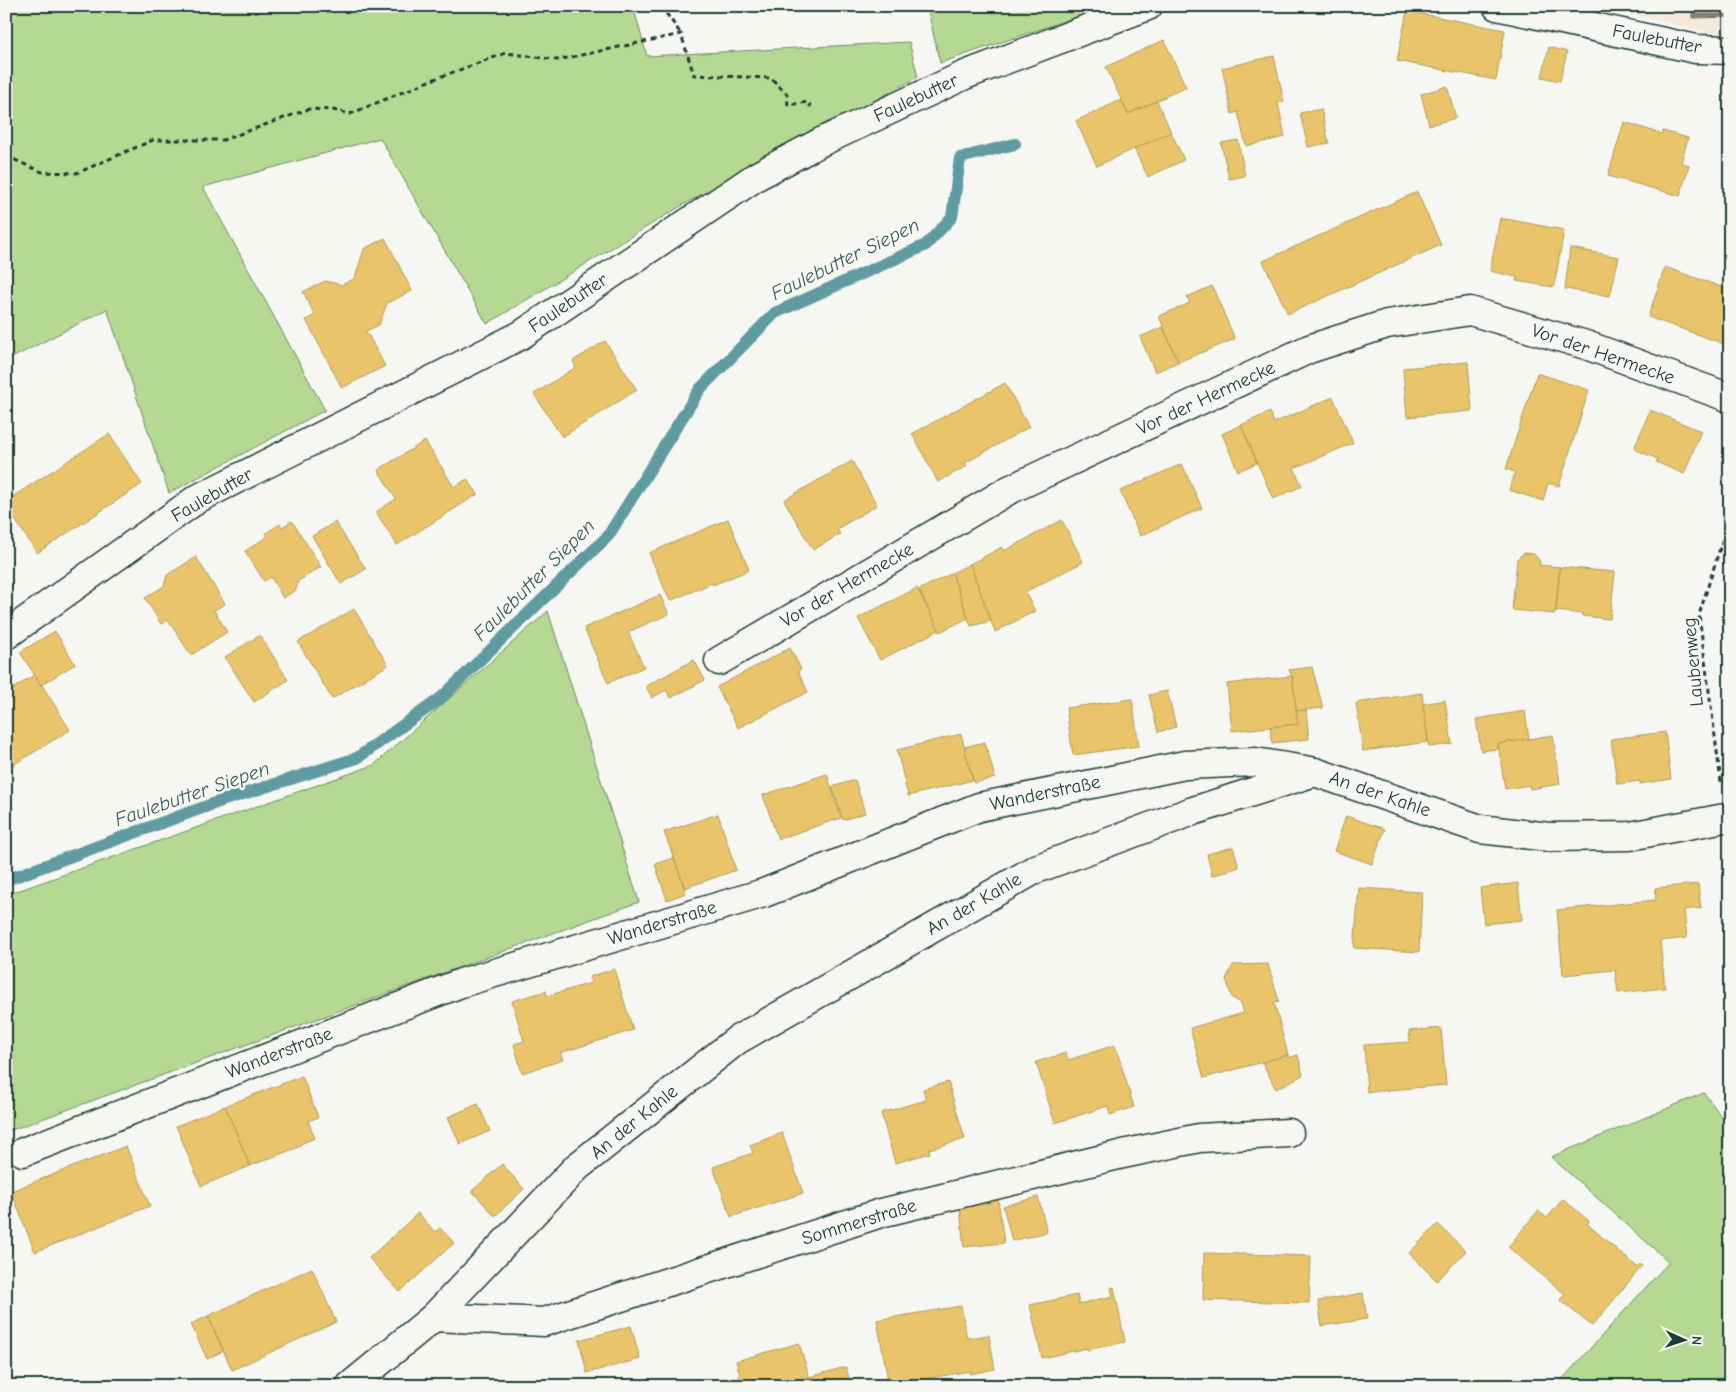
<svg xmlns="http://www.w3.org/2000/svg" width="1736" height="1392" viewBox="0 0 1736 1392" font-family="'Comic Neue',sans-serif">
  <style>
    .built { fill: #f4e9da }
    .green { fill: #b5d993; stroke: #6a8b64 }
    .homes { fill: #e9c46a; stroke: #ac9c5a }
    .industry { fill: #8a817c; stroke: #6a6d66 }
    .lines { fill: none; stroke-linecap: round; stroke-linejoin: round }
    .stream { stroke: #609ba1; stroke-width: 12 }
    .minor-casing { stroke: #1f3d34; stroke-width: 31 }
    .path { stroke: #1f3d34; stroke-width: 3; stroke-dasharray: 5 4; stroke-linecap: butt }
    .minor { stroke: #f6f6f2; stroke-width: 28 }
    .labels { text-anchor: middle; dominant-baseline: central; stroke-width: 5; stroke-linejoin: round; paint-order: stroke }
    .street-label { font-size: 19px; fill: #1f3d34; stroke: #f6f6f2 }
    .water-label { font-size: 20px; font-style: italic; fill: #355c58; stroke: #f6f6f2 }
  </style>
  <rect width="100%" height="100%" fill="#f6f6f2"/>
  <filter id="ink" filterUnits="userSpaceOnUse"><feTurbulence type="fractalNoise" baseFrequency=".02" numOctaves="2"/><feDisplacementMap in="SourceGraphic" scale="10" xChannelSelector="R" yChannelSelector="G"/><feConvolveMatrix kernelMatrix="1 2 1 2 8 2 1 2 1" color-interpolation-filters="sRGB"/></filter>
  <g filter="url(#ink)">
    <polygon class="built" points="1618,6 1730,6 1730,33 1714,34 1618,11"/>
    <g class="green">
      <polygon points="6,6 633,6 647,56 909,42 918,77 686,203 487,324 380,138 203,187 325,410 169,493 107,309 6,361"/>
      <polygon points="927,6 1108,6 940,63"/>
      <polygon points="548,611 639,902 6,1132 6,895 374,765"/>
      <polygon points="1704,1093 1730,1128 1730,1386 1556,1386 1669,1262 1551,1157"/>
    </g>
    <g class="homes">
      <polygon points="1407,11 1505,30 1496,80 1397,61"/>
      <polygon points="1164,40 1186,87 1128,114 1106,67"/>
      <polygon points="1549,47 1567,52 1560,81 1542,77"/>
      <polygon points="1274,56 1284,102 1278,103 1285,137 1246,146 1238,112 1232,114 1222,68"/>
      <polygon points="1447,86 1456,118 1429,125 1421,94"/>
      <polygon points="1121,100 1128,114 1157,101 1171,132 1097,166 1076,121"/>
      <polygon points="1321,109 1329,143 1308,147 1300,113"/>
      <polygon points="1624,122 1662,134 1663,131 1688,138 1681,163 1689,165 1680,196 1608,176"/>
      <polygon points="1171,132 1184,160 1148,177 1134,149"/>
      <polygon points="1238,140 1245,176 1229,179 1221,143"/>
      <polygon points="1417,192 1441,245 1288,314 1263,261"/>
      <polygon points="1500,218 1564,230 1554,287 1516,281 1517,277 1490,271"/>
      <polygon points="385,238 412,291 387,303 379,325 366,331 385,366 342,388 306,320 315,315 303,292 325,281 342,285 355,278 364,249"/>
      <polygon points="1570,248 1619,257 1610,296 1565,289"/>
      <polygon points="1665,267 1730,290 1730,346 1648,317"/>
      <polygon points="1212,286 1235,339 1178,362 1159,316 1190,303 1187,297"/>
      <polygon points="1163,327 1178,362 1155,372 1140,337"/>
      <polygon points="605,341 637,390 562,437 534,394 576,367 573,361"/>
      <polygon points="1468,362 1472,411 1407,417 1403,368"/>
      <polygon points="1537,373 1589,390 1559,486 1548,483 1543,501 1509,490 1515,472 1506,469"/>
      <polygon points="1005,383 1029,427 965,463 967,466 938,482 912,434"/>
      <polygon points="1333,397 1353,443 1294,468 1302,486 1273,499 1241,425 1270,412 1274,423"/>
      <polygon points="1650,410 1701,431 1684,474 1656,462 1658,459 1634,449"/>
      <polygon points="1241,425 1257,463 1238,471 1222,434"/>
      <polygon points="109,434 142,484 37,553 6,506 6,501"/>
      <polygon points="425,441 454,487 467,479 478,494 397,545 376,512 396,499 378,470"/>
      <polygon points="852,461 877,505 837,529 840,534 813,550 784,500"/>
      <polygon points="1182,464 1202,508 1140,536 1120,491"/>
      <polygon points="728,519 749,570 713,585 712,583 670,601 649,553"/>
      <polygon points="1062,520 1083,562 1025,592 1035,611 995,632 970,564 1002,547 1004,551"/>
      <polygon points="292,521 321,567 298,581 296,590 283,598 271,577 264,581 245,551 268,536 266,533 280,524 282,527"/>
      <polygon points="335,522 366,569 341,584 312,536"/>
      <polygon points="1524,553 1534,554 1540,561 1539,565 1560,567 1555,614 1512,610 1517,559"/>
      <polygon points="196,557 225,604 214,610 227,632 191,655 168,620 161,624 145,598 164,586 167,575"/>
      <polygon points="970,564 991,621 971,626 952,573"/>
      <polygon points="1560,567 1615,572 1610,619 1582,616 1583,614 1556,611"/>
      <polygon points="952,573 968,618 940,632 919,590"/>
      <polygon points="917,588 939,630 880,660 858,618"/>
      <polygon points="660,595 669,614 628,632 644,667 608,683 584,628"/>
      <polygon points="354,609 388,665 332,699 298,642"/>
      <polygon points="55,631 75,664 41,685 20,652"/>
      <polygon points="260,635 288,680 254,702 225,657"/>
      <polygon points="790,648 801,669 798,671 808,692 738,728 717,687"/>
      <polygon points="694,660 705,680 671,698 666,690 652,698 646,686"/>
      <polygon points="1312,667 1323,708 1296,711 1292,676 1289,670"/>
      <polygon points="34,675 41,685 42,685 70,730 13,765 6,754 6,693"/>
      <polygon points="1292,676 1298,724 1232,731 1227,684"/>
      <polygon points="1167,691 1176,727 1158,732 1149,695"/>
      <polygon points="1422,693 1428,742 1363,751 1356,703"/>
      <polygon points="1132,699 1139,746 1073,755 1066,708"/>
      <polygon points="1445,700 1452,744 1429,747 1423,704"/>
      <polygon points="1306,710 1309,739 1272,743 1270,727 1298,724 1296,711"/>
      <polygon points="1525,711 1529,739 1498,744 1498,749 1481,751 1476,719"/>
      <polygon points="1665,732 1671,779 1640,784 1640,781 1617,784 1611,739"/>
      <polygon points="961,734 973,780 908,796 897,750"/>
      <polygon points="1553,735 1560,784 1530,789 1529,785 1505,789 1498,744"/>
      <polygon points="985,742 995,778 974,783 964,747"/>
      <polygon points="827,774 841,818 778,839 763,795"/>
      <polygon points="855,780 865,813 843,820 832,787"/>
      <polygon points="718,814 736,870 685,888 664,832"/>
      <polygon points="1346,816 1385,829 1372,864 1334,851"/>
      <polygon points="1233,847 1239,867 1212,876 1207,854"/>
      <polygon points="674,858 686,893 667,900 655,864"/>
      <polygon points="1518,883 1522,920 1484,924 1480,888"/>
      <polygon points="1698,884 1701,908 1684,910 1687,938 1660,941 1665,988 1618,993 1615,970 1563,975 1557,910 1656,900 1655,888"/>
      <polygon points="1359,888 1422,892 1419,952 1354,948"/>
      <polygon points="1268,964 1279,1001 1274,1002 1288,1055 1204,1078 1190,1028 1244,1013 1241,1003 1232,998 1226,979 1233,965"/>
      <polygon points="614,969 633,1030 560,1053 563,1060 522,1073 514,1044 524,1041 512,1001 546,991 547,996 591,983 589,977"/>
      <polygon points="1441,1028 1446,1085 1367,1092 1364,1045 1410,1042 1409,1031"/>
      <polygon points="1115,1045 1134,1107 1110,1115 1108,1106 1055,1123 1036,1062 1066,1053 1068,1060"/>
      <polygon points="1288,1055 1288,1058 1298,1055 1303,1075 1276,1089 1262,1062"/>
      <polygon points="302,1076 318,1117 308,1121 315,1138 300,1144 301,1146 250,1166 225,1106"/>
      <polygon points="948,1082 965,1139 929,1149 930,1153 895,1163 881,1113 926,1100 923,1089"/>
      <polygon points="478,1104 490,1131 460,1144 448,1117"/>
      <polygon points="225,1106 250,1166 201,1186 176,1126"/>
      <polygon points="782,1133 803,1193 731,1217 713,1167 753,1153 750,1145"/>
      <polygon points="126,1146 150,1206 35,1252 11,1191"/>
      <polygon points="502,1164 524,1189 495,1216 472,1191"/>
      <polygon points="1038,1197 1047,1232 1012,1241 1003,1206"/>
      <polygon points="998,1199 1004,1243 964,1247 960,1209"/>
      <polygon points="1563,1199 1589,1221 1587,1224 1637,1267 1640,1264 1642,1266 1592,1326 1560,1300 1565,1294 1508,1247 1538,1211 1547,1218"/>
      <polygon points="418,1213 435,1232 440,1228 454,1243 400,1292 369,1258"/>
      <polygon points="1438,1224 1466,1251 1437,1281 1409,1253"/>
      <polygon points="1204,1253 1311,1256 1309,1303 1203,1300"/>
      <polygon points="312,1268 336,1322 232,1370 208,1316"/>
      <polygon points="1114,1287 1125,1342 1087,1350 1087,1348 1042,1358 1030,1305 1077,1295 1079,1304 1113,1296 1111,1288"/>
      <polygon points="1363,1293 1367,1319 1322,1326 1318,1301"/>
      <polygon points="961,1306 967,1338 989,1335 995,1369 970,1374 970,1371 919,1380 920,1382 900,1386 889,1386 877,1320"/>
      <polygon points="208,1316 223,1351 207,1359 191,1324"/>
      <polygon points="631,1326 640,1359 587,1373 579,1340"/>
      <polygon points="799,1343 812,1386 736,1386 735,1384 740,1375 736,1361"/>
      <polygon points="846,1367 851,1386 812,1386 809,1377"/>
    </g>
    <polygon class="industry" points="1633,6 1730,6 1730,17 1692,18 1692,8 1633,12"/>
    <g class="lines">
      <polyline class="stream" points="6,880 221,801 357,758 440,699 608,536 700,389 775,313 926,245 952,217 960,158 1015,144"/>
      <g class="minor-casing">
        <g id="minor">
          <polyline points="1497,6 1696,49 1730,50"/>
          <polyline points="6,635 197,499 521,335 757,176 821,142 965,75 1148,6"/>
          <polyline points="719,661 1009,490 1309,349 1387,324 1470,311 1586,345 1730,398"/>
          <polyline points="23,1152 461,983 764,893 979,807 1185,765 1255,762 1311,771"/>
          <polyline points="434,1317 544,1322 881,1213 1123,1154 1199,1138 1289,1133"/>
          <polyline points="350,1386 434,1317 577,1167 737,1040 1036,869 1193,811 1315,772 1480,829 1549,837 1630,836 1730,817"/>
        </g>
      </g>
      <g class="path">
        <polyline points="661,6 681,34"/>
        <polyline points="6,156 42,172 77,173 153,140 223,140 309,109 333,110 350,114 429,81 506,53 558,60 681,34 694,75 771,78 787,94 788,105 808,102 811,107"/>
        <polyline points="1721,782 1699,615 1730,516"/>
      </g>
      <use href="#minor" class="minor"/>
    </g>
  </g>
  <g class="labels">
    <g class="street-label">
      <text transform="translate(1657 39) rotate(11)">Faulebutter</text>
      <text transform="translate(916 98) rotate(-25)">Faulebutter</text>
      <text transform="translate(568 303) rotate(-34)">Faulebutter</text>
      <text transform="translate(1603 354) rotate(19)">Vor der Hermecke</text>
      <text transform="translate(1206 398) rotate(-25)">Vor der Hermecke</text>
      <text transform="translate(212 495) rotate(-30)">Faulebutter</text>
      <text transform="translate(847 585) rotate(-30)">Vor der Hermecke</text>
      <text transform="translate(1693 662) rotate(-95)">Laubenweg</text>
      <text transform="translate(1045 793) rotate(-12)">Wanderstraße</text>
      <text transform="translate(1380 794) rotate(19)">An der Kahle</text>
      <text transform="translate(974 904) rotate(-30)">An der Kahle</text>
      <text transform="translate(662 923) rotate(-17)">Wanderstraße</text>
      <text transform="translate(279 1053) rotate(-21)">Wanderstraße</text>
      <text transform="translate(634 1122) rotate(-39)">An der Kahle</text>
      <text transform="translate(859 1222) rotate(-17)">Sommerstraße</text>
    </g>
    <g class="water-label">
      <text transform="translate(845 259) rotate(-26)">Faulebutter Siepen</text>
      <text transform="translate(534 580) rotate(-45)">Faulebutter Siepen</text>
      <text transform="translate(192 794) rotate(-19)">Faulebutter Siepen</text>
    </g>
  </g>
  <rect width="1736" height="1392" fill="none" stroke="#f6f6f2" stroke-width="25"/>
  <rect x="12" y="12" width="1711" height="1367" fill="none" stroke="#1f3d34" stroke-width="2" filter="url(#ink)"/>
  <g transform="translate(1684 1340) rotate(93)" stroke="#f6f6f2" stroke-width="4" paint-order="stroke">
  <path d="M0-4L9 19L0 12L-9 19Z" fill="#1f3d34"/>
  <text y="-8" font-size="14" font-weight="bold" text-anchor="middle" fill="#1f3d34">N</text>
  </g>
</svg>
